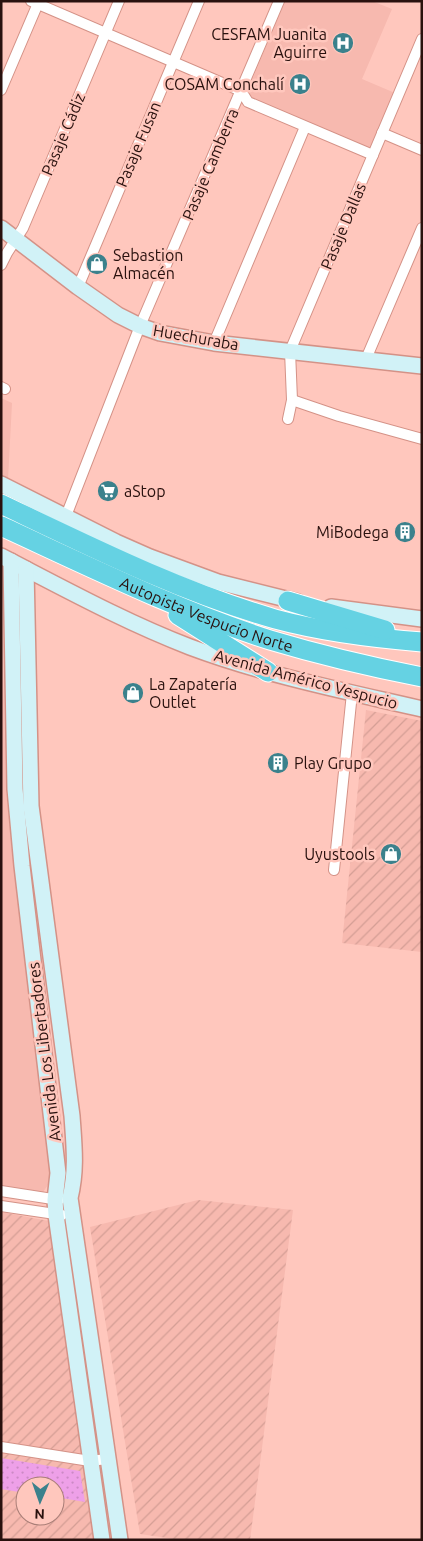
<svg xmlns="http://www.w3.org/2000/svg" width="423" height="1541" viewBox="0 0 423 1541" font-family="Ubuntu,sans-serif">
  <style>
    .built { fill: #f7b9af }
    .industrial { fill: url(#industrial-furrows); fill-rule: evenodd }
    .grass { fill: url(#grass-dots) }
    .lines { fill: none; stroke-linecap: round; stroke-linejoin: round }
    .street-casing { stroke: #d49287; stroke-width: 12 }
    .secondary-casing { stroke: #d49287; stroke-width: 18 }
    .highway-casing { stroke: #fff; stroke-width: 21 }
    .street { stroke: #fff; stroke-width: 10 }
    .secondary { stroke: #d1f2f7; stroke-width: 15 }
    .highway { stroke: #65d2e3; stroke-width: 19 }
    .labels { text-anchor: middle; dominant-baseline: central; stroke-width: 5; stroke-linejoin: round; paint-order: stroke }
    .poi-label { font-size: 16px; fill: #29110e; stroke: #ffc7bd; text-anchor: end }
    .street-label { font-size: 16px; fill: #29110e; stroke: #ffc7bd }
  </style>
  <defs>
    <pattern id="industrial-furrows" width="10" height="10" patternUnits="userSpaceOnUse" patternTransform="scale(1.25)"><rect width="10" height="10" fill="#f7b9af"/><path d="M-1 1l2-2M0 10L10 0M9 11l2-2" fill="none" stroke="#d49e95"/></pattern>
    <pattern id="grass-dots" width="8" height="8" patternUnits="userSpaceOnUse" patternTransform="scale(1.25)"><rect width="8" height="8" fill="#eea0e8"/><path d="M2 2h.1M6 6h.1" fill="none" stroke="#cc89c6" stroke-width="1.8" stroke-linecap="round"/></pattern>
  </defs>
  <rect width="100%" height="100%" fill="#ffc7bd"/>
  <g class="built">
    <polygon points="285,1 372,1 392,9 362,79 395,93 373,146 367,148 250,99 247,92"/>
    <polygon points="1,398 12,403 8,480 1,477"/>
    <polygon points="1,570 6,792 52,1179 41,1195 1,1189"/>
  </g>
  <g class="industrial">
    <polygon points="366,710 422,721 422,952 342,943"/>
    <polygon points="198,1200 293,1210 250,1540 181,1540 140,1534 90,1227"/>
    <path d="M1 1212 49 1221 94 1540H1ZM25 1486H55V1516H25Z"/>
  </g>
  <polygon class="grass" points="1,1458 80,1471 85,1502 55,1497 55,1486 25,1486 25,1493 1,1489"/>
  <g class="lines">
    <g class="street-casing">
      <g id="street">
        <polyline points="31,1 241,91 248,102 373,155"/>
        <polyline points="1,90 39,1"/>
        <polyline points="382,133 422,150"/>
        <polyline points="1,265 7,253 23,228 119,1"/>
        <polyline points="78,287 199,1"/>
        <polyline points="214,343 305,127"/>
        <polyline points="366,359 422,228"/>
        <polyline points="1,387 5,389"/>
        <polyline points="292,400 339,416 422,439"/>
        <polyline points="288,419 292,400 290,351 422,39"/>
        <polyline points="66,516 140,326 279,1"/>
        <polyline points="334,870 352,693"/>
        <polyline points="1,1191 59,1200"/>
        <polyline points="1,1206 62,1215"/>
        <polyline points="1,1447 90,1461 107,1459"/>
      </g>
    </g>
    <g class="secondary-casing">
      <g id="secondary">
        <polyline points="1,228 78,287 118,315 140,326 160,333 214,343 422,366"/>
        <polyline points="1,484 116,542 150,557 218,582 298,602"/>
        <path d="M1 556C63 588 125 622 190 647 265 675 344 691 422 709"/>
        <polyline points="11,561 15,789 22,866 58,1173 55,1200 56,1215 102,1540"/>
        <path d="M26 569 31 806 72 1116C74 1145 77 1169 70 1198L120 1540"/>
        <polyline points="331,607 422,619"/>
      </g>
    </g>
    <g class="highway-casing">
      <g id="highway">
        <path d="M1 504C91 547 179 591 275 619 323 632 372 638 422 642"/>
        <path id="s1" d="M1 526C90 567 177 610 270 640 320 655 371 667 422 677"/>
        <polyline points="288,601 385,630"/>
        <polyline points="178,615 268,672"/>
      </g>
    </g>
    <use href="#street" class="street"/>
    <use href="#secondary" class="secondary"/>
    <use href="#highway" class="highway"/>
  </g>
  <defs>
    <g id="hospital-disc" transform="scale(1.125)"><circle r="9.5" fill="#3b818c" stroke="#ffc7bd"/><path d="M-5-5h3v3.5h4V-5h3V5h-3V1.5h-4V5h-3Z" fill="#fff"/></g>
    <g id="shop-disc" transform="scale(1.125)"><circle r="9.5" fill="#3b818c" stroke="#ffc7bd"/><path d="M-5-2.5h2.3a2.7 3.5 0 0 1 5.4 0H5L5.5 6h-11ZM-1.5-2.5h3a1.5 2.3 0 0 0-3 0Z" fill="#fff"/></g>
    <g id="supermarket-disc" transform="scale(1.125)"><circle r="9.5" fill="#3b818c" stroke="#ffc7bd"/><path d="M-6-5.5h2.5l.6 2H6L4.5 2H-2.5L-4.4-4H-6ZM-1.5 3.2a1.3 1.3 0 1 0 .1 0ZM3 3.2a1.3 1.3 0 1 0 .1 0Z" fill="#fff"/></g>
    <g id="building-disc" transform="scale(1.125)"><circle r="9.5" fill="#3b818c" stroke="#ffc7bd"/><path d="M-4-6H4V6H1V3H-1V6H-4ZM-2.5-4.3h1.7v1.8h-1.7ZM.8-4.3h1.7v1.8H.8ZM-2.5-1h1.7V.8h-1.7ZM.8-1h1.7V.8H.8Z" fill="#fff"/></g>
  </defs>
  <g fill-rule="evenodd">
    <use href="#hospital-disc" x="343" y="43"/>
    <use href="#hospital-disc" x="300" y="84"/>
    <use href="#shop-disc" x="97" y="264"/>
    <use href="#supermarket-disc" x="108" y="491"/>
    <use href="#building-disc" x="405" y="532"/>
    <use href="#shop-disc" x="133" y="693"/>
    <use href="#building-disc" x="278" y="763"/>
    <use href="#shop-disc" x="391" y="854"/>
  </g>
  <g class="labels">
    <g class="poi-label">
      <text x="327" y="34">CESFAM Juanita<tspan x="327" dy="18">Aguirre</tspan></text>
      <text x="284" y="84">COSAM Conchalí</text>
      <text x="113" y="255" text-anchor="start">Sebastion<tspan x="113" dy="18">Almacén</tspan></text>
      <text x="124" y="491" text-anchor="start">aStop</text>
      <text x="389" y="532">MiBodega</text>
      <text x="149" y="684" text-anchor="start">La Zapatería<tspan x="149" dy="18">Outlet</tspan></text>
      <text x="294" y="763" text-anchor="start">Play Grupo</text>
      <text x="375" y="854">Uyustools</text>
    </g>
    <g class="street-label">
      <text transform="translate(63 134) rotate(-67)">Pasaje Cádiz</text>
      <text transform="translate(138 144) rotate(-67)">Pasaje Fusan</text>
      <text transform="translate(210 164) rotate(-67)">Pasaje Camberra</text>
      <text transform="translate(343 226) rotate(-67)">Pasaje Dallas</text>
      <text transform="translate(196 337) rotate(10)">Huechuraba</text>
      <text stroke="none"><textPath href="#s1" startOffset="224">Autopista Vespucio Norte</textPath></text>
      <text transform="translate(306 679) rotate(15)">Avenida Américo Vespucio</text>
      <text transform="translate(44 1052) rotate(-97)">Avenida Los Libertadores</text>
    </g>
  </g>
  <rect width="423" height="1541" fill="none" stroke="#29110e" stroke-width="5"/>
  <g transform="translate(40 1501) rotate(182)"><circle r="24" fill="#ffc7bd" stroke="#a97e77"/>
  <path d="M0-4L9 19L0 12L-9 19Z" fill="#3b818c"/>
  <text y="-8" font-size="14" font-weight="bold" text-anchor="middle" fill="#29110e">N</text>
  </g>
</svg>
